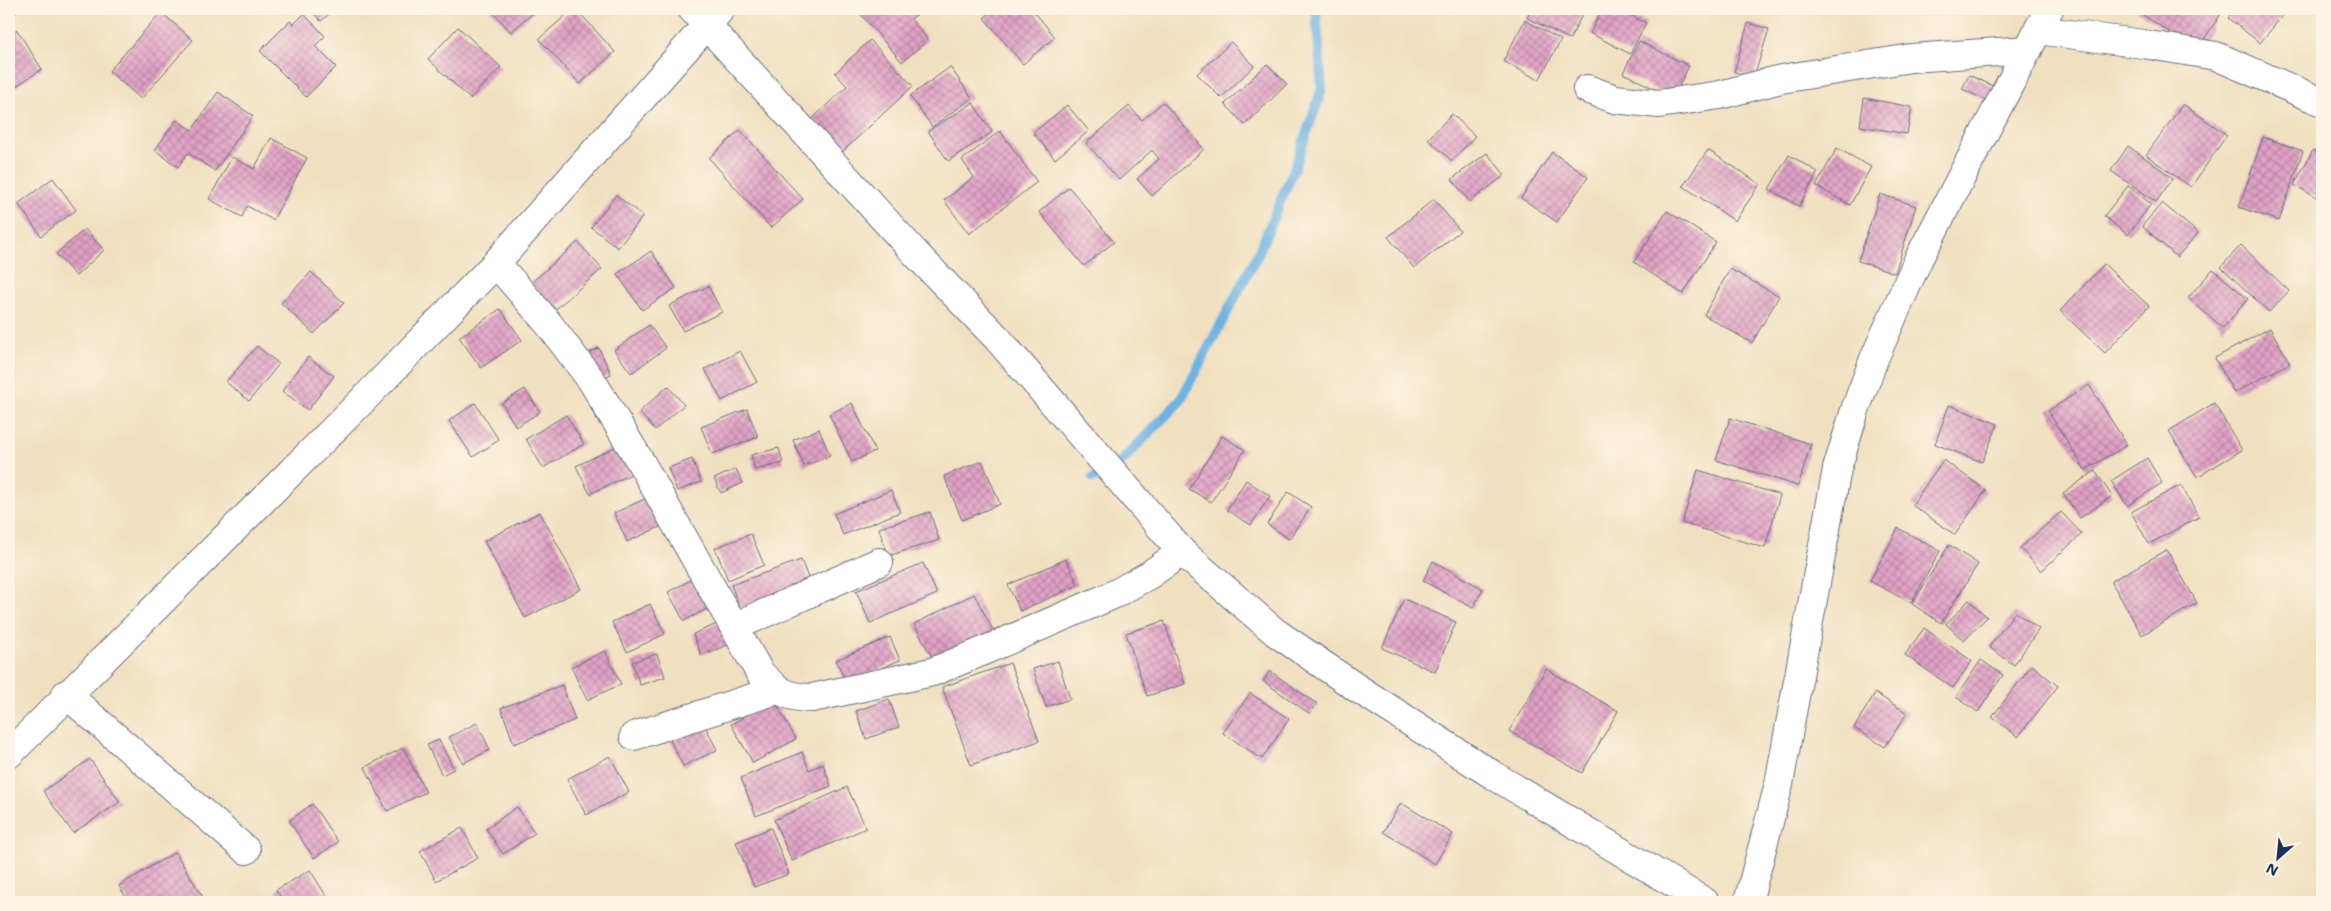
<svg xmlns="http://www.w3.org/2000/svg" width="2331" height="911" viewBox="0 0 2331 911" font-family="'Shantell Sans',sans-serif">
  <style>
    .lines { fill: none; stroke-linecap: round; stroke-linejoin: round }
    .stream { stroke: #6cb2e3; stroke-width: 10 }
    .building { fill: url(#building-cross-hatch) }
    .minor-casing { stroke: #666d80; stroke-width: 30 }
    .minor { stroke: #fff; stroke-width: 28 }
  </style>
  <defs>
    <pattern id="building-cross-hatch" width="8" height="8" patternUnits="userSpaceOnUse" patternTransform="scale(1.25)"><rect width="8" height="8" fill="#e1a1c5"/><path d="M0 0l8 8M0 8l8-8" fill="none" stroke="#b684a3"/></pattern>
  </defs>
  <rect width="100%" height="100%" fill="#fcf5e5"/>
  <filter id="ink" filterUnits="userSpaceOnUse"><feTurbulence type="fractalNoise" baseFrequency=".02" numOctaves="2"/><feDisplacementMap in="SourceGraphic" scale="10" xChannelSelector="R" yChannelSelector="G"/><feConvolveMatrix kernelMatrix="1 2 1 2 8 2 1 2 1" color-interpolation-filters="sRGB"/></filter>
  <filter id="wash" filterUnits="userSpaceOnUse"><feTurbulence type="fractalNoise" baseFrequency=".0096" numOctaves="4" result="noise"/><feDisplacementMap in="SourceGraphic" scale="20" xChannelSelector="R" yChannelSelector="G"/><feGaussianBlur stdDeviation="1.12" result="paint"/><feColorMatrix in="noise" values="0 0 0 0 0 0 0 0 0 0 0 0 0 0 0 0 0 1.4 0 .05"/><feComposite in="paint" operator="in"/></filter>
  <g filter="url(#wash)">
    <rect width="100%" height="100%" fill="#f1e0c0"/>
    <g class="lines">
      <polyline class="stream" points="1093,478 1113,470 1180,401 1258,254 1294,169 1322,89 1316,9"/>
    </g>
    <g id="blocks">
      <g class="building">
        <polygon points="9,9 21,9 9,18"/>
        <polygon points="310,9 335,9 321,21"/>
        <polygon points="490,9 538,9 511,32"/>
        <polygon points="573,9 576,9 615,52 580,84 539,39"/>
        <polygon points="856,9 917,9 920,12 911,19 928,40 902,62"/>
        <polygon points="994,9 1032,9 1055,37 1023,64 984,18"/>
        <polygon points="1531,9 1585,9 1570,39 1527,18"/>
        <polygon points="1602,9 1618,9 1646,23 1630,54 1590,33"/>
        <polygon points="2139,9 2224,9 2197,50 2137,11"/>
        <polygon points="2235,9 2288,9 2260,43 2228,18"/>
        <polygon points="161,12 193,40 141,99 109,71"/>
        <polygon points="304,14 325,36 315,46 336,67 306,97 260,51 290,21 293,25"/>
        <polygon points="1525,20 1561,40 1539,80 1503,61"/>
        <polygon points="1748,23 1769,29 1754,77 1734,72"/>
        <polygon points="458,27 501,67 470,99 428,59"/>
        <polygon points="17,30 42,69 9,91 9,36"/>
        <polygon points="870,40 913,86 842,152 812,119 847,86 835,73"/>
        <polygon points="1639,41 1689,66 1673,98 1623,73"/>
        <polygon points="1231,42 1254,66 1221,98 1197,74"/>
        <polygon points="1267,64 1287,84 1245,125 1225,104"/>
        <polygon points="950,67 972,98 932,127 910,96"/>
        <polygon points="1969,75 2000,89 1994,104 1962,89"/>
        <polygon points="218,92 253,116 215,171 188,153 178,167 155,150 176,120 192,130"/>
        <polygon points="1864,98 1912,107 1907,134 1860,126"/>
        <polygon points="1163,102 1204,149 1152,196 1137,179 1159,159 1152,150 1119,180 1086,143 1129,106 1142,120"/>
        <polygon points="973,103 992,132 948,161 928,131"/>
        <polygon points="2183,104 2227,135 2191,187 2146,155"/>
        <polygon points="1067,105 1089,131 1055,159 1033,133"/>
        <polygon points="1452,114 1475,136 1452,161 1428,139"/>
        <polygon points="740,130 803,199 771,228 709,158"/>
        <polygon points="1000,131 1037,182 969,234 944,200 974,177 962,160"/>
        <polygon points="2263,137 2303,151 2279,221 2239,207"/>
        <polygon points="271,138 307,158 273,220 247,206 242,217 209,199 232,157 254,169"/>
        <polygon points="2128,146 2173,178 2156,202 2111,171"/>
        <polygon points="1837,148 1871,167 1850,205 1816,186"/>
        <polygon points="1708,150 1760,184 1735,221 1683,186"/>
        <polygon points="2313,150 2322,155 2322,196 2320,199 2294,185"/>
        <polygon points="1552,152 1588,177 1557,222 1521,198"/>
        <polygon points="1487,153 1505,175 1470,202 1452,179"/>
        <polygon points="1789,155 1818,172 1799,206 1769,189"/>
        <polygon points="53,178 76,210 41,236 18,204"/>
        <polygon points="2128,186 2151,204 2128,235 2104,216"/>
        <polygon points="1069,187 1114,242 1084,266 1039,212"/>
        <polygon points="1880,194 1916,206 1895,273 1858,261"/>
        <polygon points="616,195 643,216 618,248 591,227"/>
        <polygon points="1434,199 1460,231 1414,268 1388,237"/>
        <polygon points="2162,203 2198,233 2177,257 2142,226"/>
        <polygon points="1667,211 1716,242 1683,294 1634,262"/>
        <polygon points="2322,220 2322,231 2318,227"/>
        <polygon points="85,229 104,250 76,276 56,254"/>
        <polygon points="578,242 602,269 550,314 526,287"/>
        <polygon points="2241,245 2289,291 2269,312 2221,267"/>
        <polygon points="651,251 676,288 642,310 617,274"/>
        <polygon points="2104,264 2149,306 2105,353 2060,311"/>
        <polygon points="1730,269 1779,296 1752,343 1704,315"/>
        <polygon points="2213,269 2248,299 2223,328 2188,298"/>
        <polygon points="311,272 344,303 314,334 281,303"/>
        <polygon points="708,286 722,312 683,331 669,306"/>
        <polygon points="500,309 522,340 481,368 459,337"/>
        <polygon points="649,325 666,348 631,373 614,350"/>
        <polygon points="2270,328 2290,363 2234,393 2215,358"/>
        <polygon points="257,346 279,364 249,401 226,382"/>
        <polygon points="599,348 611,374 594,382 582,356"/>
        <polygon points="740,351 757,382 722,401 705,369"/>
        <polygon points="308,357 334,376 308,410 282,391"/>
        <polygon points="2089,385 2127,445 2085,470 2048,411"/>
        <polygon points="668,386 684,405 655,430 639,412"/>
        <polygon points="525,389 540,412 516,427 502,403"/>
        <polygon points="598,402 608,421 600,425 590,407"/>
        <polygon points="475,403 499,440 473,457 449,421"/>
        <polygon points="852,403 875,451 852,462 829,414"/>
        <polygon points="2214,403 2242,450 2197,477 2169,431"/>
        <polygon points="1949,405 1998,424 1982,462 1935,444"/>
        <polygon points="747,409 758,437 712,454 701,427"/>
        <polygon points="566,415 584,444 543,468 526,439"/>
        <polygon points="1730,418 1811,444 1798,486 1716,460"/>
        <polygon points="819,429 830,456 804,466 793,440"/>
        <polygon points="1222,436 1245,450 1211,502 1189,489"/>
        <polygon points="617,446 631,474 590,494 576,466"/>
        <polygon points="779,448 783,463 755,470 751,455"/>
        <polygon points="2147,458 2162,483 2127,506 2111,481"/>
        <polygon points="692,459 701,482 677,491 668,468"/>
        <polygon points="1943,460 1986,490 1955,535 1912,505"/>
        <polygon points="982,461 1000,504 962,520 944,476"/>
        <polygon points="736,469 743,483 721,493 714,479"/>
        <polygon points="1698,470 1780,495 1765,548 1682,523"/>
        <polygon points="2095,471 2112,496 2080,518 2063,493"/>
        <polygon points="1246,480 1270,496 1251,525 1227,510"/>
        <polygon points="2181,485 2199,517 2149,544 2131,512"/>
        <polygon points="891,490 900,512 843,535 834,514"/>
        <polygon points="1288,492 1311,507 1289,539 1267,524"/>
        <polygon points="651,496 664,525 627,542 614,513"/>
        <polygon points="540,512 581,589 525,618 484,541"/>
        <polygon points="930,512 939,540 888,556 879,528"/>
        <polygon points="2061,512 2082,534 2041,571 2020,548"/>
        <polygon points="1898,528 1940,551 1911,603 1870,581"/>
        <polygon points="751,534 764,565 728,580 715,548"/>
        <polygon points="1949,545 1978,564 1941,623 1912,604"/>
        <polygon points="2167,550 2197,603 2142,635 2111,581"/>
        <polygon points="1066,559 1078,585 1020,611 1008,585"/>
        <polygon points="801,560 812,588 742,613 731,585"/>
        <polygon points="1433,561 1483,589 1473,608 1423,581"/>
        <polygon points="923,563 937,594 870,623 856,591"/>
        <polygon points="698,576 714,605 684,621 668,592"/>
        <polygon points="974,594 994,632 935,663 914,624"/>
        <polygon points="1404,599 1456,622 1435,672 1382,648"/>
        <polygon points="1969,600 1987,617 1964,641 1946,624"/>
        <polygon points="650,604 665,634 627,652 612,622"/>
        <polygon points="2015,612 2039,629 2014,665 1989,647"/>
        <polygon points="1164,621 1185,684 1147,696 1126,633"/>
        <polygon points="722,622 731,644 701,655 693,634"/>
        <polygon points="1924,628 1972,661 1953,688 1905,655"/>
        <polygon points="890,637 900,660 846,683 836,660"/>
        <polygon points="605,651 621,684 587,700 571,667"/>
        <polygon points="657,654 665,677 640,685 632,662"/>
        <polygon points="1981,660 2003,675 1978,712 1956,697"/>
        <polygon points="1058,661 1070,699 1046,707 1033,669"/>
        <polygon points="1010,663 1039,741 971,765 942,687"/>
        <polygon points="2032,665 2058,686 2018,737 1992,717"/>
        <polygon points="1546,669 1618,711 1582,773 1509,731"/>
        <polygon points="1270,671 1317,704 1310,714 1263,681"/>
        <polygon points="562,685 575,720 514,744 501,708"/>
        <polygon points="1250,693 1289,719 1262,759 1223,733"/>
        <polygon points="1875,693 1907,713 1885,747 1854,728"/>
        <polygon points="889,699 899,727 866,739 856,711"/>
        <polygon points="774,700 796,739 753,763 731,724"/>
        <polygon points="702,720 717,750 683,766 668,736"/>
        <polygon points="477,723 490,750 463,763 449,737"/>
        <polygon points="439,740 454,769 442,775 427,745"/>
        <polygon points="403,748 426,792 387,811 365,767"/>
        <polygon points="802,752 809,770 823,764 831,786 756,816 741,778"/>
        <polygon points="610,756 629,792 586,815 567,779"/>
        <polygon points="90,759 120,802 73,833 43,791"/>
        <polygon points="847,787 866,828 792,861 774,820"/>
        <polygon points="1401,803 1453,834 1435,864 1383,832"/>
        <polygon points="312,804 338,842 314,858 289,821"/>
        <polygon points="517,807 535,833 503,854 486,829"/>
        <polygon points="462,828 478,858 436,881 420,851"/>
        <polygon points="771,828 789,874 754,887 736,842"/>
        <polygon points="175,852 206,902 129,902 119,886"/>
        <polygon points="310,870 330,902 284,902 276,890"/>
      </g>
    </g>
  </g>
  <g filter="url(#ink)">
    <use href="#blocks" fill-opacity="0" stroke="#666d80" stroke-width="1"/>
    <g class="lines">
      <g class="minor-casing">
        <g id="minor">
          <polyline points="692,9 916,254 997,338 1182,552 1275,632 1357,688 1493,775 1705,902"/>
          <polyline points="2038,30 2143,44 2216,56 2322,102"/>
          <polyline points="1587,89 1615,99 1659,104 1720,95 1781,79 1911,58 2028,50"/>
          <path d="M496 263 548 323 592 381 640 461 760 673C778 691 787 698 812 698L932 672 974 655 1113 595 1149 575 1182 552"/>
          <polyline points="734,627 879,562"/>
          <polyline points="66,694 246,850"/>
          <polyline points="634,736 777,690"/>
          <polyline points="9,754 364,399 496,263 721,9"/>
          <polyline points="1748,902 1779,784 1837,469 1855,410 1874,359 1918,260 2049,9"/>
        </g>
      </g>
      <use href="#minor" class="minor"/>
    </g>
  </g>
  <rect width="2331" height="911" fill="none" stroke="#fcf5e5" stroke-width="30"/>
  <g transform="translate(2278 858) rotate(207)" stroke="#fcf5e5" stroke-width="4" paint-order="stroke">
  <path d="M0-4L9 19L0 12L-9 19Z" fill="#1b2f5e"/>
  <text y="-8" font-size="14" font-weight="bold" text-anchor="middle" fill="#1b2f5e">N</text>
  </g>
</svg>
